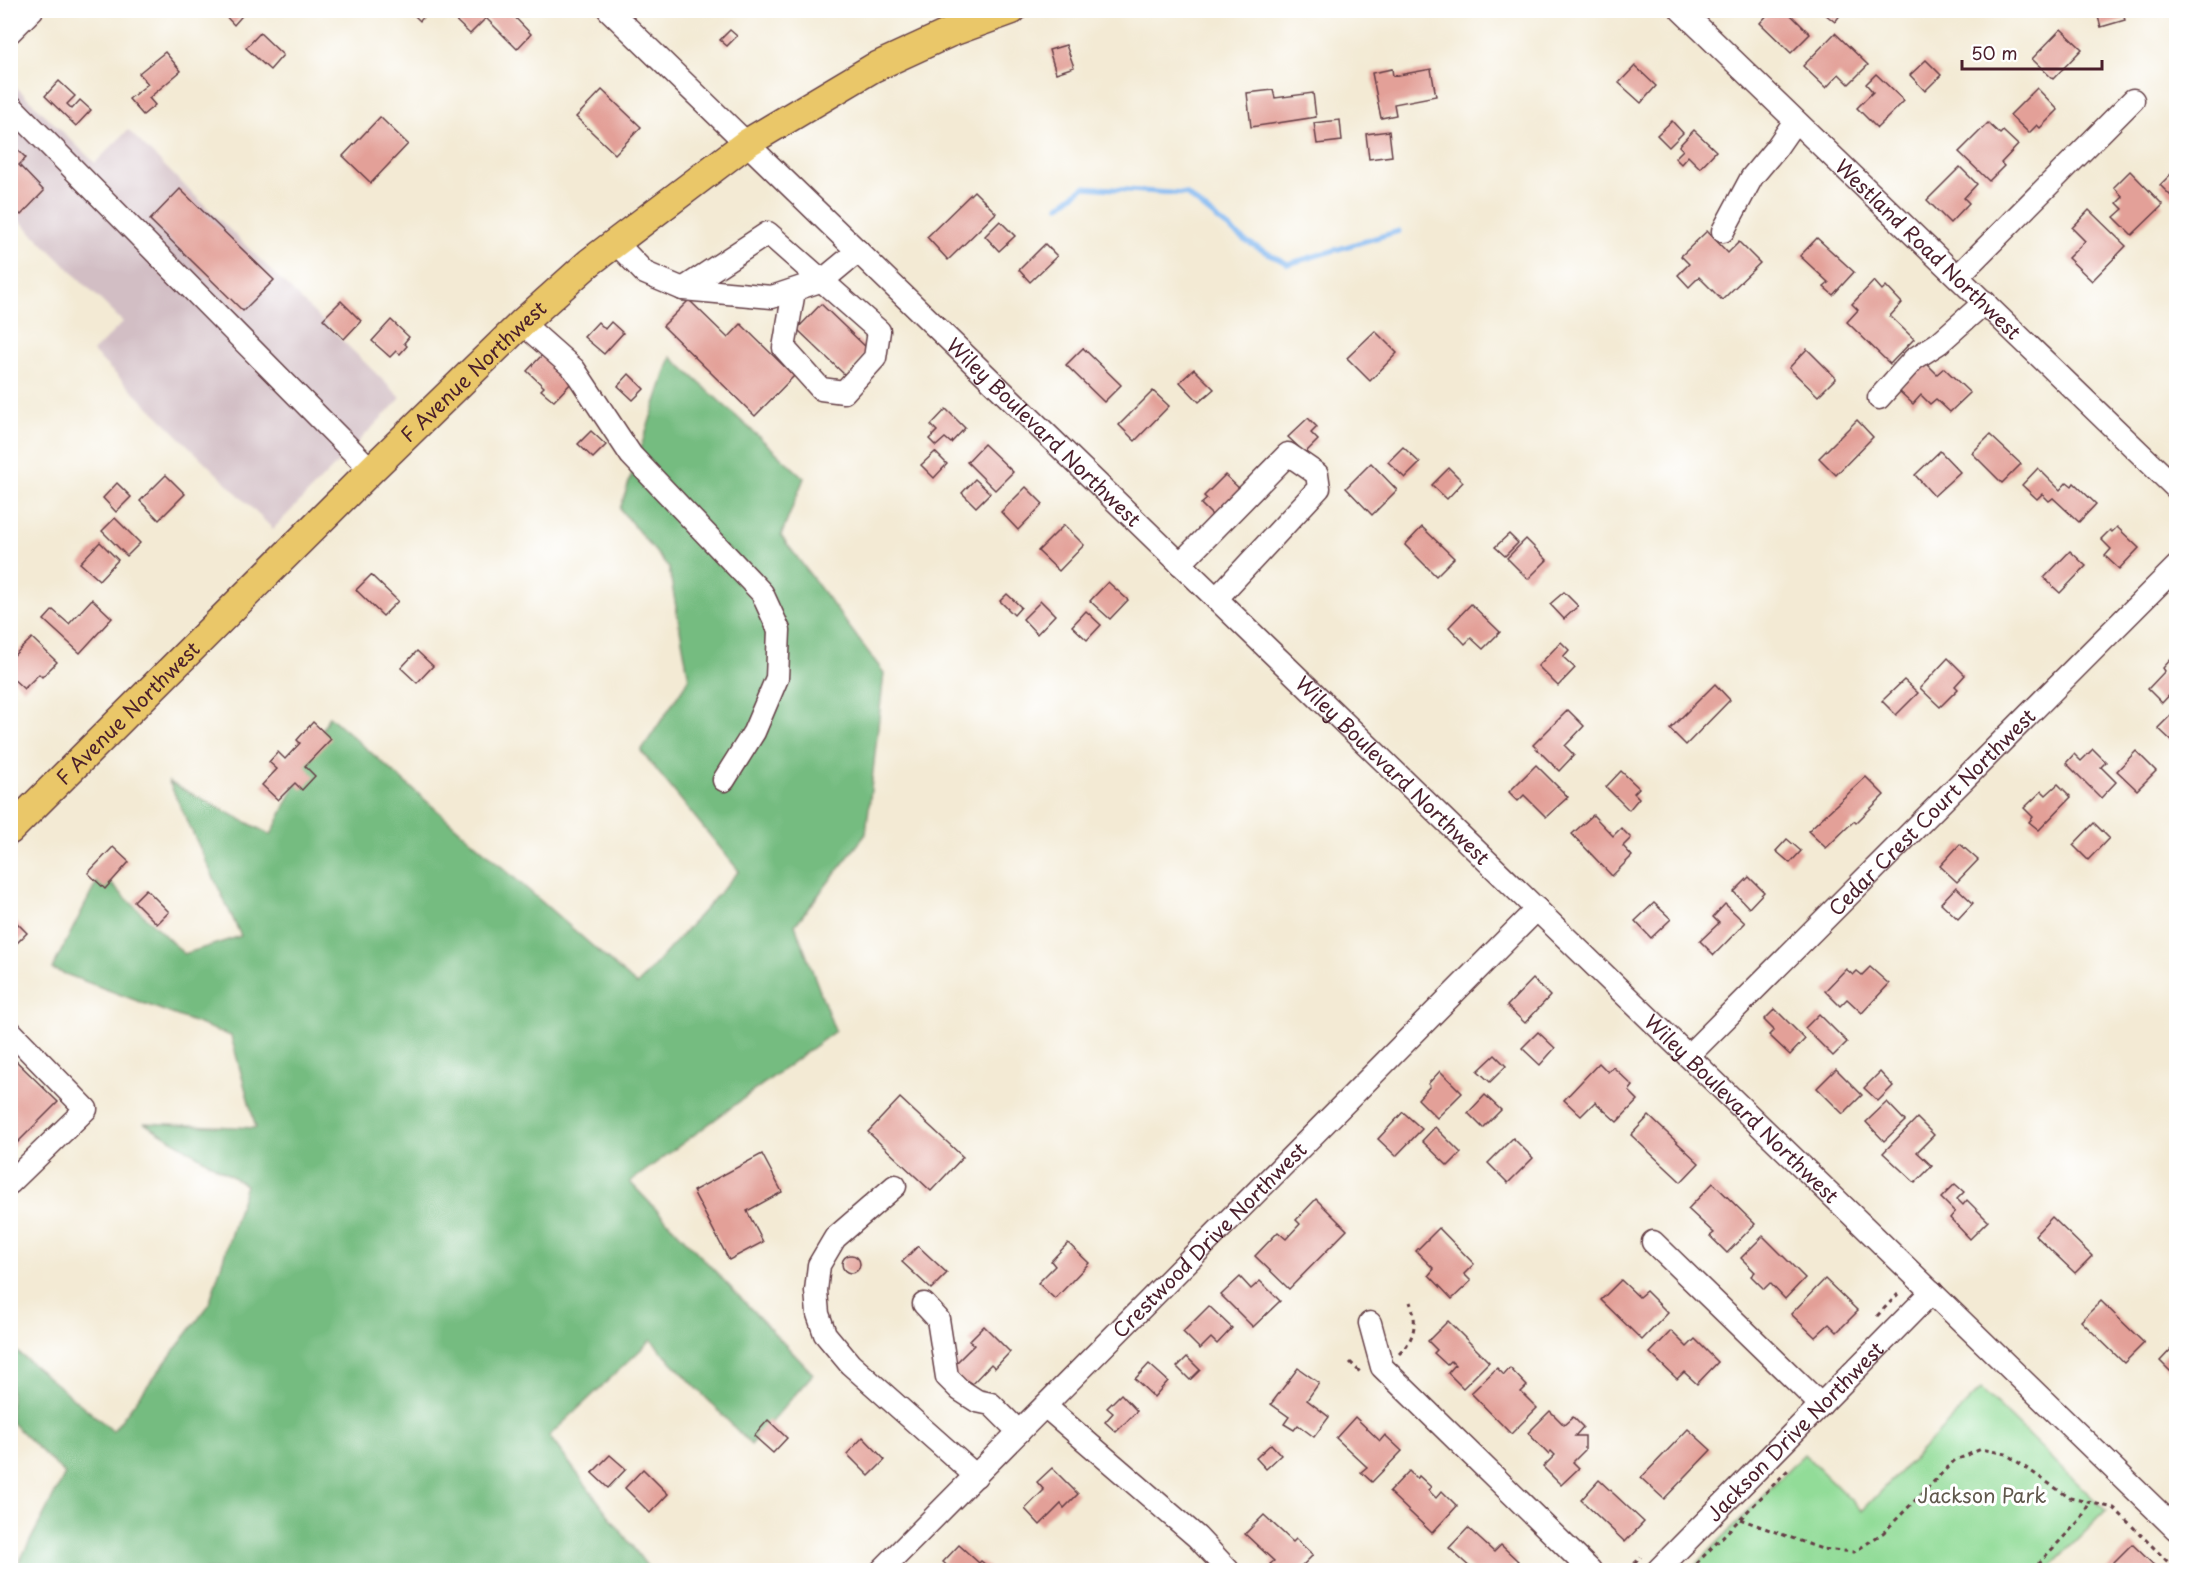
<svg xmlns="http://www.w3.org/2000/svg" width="2187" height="1581" viewBox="0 0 2187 1581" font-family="'Playpen Sans',sans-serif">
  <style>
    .industrial { fill: #d2bec4 }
    .green { fill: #92dc98; stroke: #6e7e62; stroke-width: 1.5 }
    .forest { fill: #75bc80; stroke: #606e56; stroke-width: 1.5 }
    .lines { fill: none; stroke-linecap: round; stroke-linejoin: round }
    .stream { stroke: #80b7f0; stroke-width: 5 }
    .building { fill: #e3a098 }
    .minor-casing { stroke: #633d44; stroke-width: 25 }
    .major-casing { stroke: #633d44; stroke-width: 31 }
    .path { stroke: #633d44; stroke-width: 3; stroke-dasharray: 4.5 4.5; stroke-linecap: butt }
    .minor { stroke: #fff; stroke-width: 22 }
    .major { stroke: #eac769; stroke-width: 28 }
    .labels { text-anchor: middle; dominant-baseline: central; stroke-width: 6; stroke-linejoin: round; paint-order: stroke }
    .street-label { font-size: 20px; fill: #4a1f2b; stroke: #fff }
    .park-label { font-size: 20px; fill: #60584c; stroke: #fff }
  </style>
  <rect width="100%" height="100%" fill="#fff"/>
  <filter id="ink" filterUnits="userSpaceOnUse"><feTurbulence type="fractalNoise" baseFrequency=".0167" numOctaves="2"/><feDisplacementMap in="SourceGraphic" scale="12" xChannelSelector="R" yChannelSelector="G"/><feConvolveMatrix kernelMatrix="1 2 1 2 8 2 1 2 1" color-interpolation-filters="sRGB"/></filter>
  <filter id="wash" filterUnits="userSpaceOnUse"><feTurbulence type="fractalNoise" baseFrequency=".008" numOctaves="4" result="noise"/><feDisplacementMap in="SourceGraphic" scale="24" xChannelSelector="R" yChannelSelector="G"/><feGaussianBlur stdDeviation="1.35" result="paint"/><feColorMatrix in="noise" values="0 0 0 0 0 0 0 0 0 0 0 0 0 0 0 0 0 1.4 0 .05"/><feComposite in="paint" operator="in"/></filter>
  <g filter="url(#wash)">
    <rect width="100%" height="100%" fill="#f3ead4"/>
    <polygon class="industrial" points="10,81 95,163 128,130 401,398 273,529 93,352 123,322 11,212"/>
    <polygon class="green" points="1981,1389 2106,1511 2047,1570 1691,1570 1804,1454 1862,1511"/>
    <polygon class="forest" points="671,357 804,478 781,536 884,673 866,834 795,925 835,1031 630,1182 813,1374 751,1445 651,1340 549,1436 650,1570 15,1570 65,1474 11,1422 10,1346 113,1431 209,1305 246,1185 144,1123 256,1128 231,1036 52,969 101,874 184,954 241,936 169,782 271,835 329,716 637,985 739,871 641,751 689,679 669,568 620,509"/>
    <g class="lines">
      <polyline class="stream" points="1059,206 1084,187 1186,194 1244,240 1288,264 1399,231"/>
    </g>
    <g id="blocks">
      <g class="building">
        <polygon points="220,10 247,10 234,25"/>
        <polygon points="409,10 430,10 420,21"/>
        <polygon points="450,10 497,10 502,16 508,10 531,34 517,49 486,18 470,34 448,13"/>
        <polygon points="1772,10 1786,10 1810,34 1791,53 1760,23"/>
        <polygon points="1820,10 1844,10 1835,22"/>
        <polygon points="2096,10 2122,10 2125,20 2101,27"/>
        <polygon points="2061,29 2082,49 2053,79 2032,59"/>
        <polygon points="730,30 737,36 727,46 720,40"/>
        <polygon points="260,33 283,55 270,70 246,48"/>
        <polygon points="1835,33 1868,65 1849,84 1839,74 1826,88 1803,66"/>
        <polygon points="1066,45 1074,67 1056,73 1049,50"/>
        <polygon points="165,52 181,71 149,98 155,105 143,115 129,99 148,84 139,73"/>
        <polygon points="1926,60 1941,75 1925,91 1910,75"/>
        <polygon points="1635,66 1656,86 1641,103 1619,83"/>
        <polygon points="1392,69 1393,76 1431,69 1436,96 1394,104 1396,115 1381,118 1372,73"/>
        <polygon points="1876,74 1904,101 1877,128 1857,108 1873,92 1866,84"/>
        <polygon points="59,81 75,96 67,104 72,109 80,100 91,110 76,126 45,96"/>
        <polygon points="2037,88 2058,110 2040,128 2037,125 2029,133 2010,115"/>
        <polygon points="602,90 641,127 615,154 576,117"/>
        <polygon points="1273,90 1275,98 1313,93 1316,117 1251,127 1247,93"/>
        <polygon points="380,117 408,144 371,183 343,156"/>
        <polygon points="1340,120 1342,141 1317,144 1314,123"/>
        <polygon points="1672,121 1683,133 1669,147 1657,135"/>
        <polygon points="1988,123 2000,134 2003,131 2018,145 2001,163 2004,166 1989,181 1959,152"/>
        <polygon points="1694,130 1716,151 1700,168 1688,156 1681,164 1675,158 1683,150 1679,146"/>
        <polygon points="1389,131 1392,156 1369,159 1366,134"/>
        <polygon points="10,142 26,158 19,165 44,191 21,215 10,205"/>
        <polygon points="1960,167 1977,184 1964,198 1969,203 1950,223 1927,200"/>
        <polygon points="2176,169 2176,201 2160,185"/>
        <polygon points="2130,171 2163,205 2132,235 2114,217 2123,209 2117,203 2123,197 2114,187"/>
        <polygon points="180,189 274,280 243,311 150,220"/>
        <polygon points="974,191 996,213 948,260 927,237"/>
        <polygon points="2089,210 2126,246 2092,281 2068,258 2085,241 2072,228"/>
        <polygon points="1000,221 1015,236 999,251 985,236"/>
        <polygon points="1707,231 1728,253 1739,242 1760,263 1722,300 1699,277 1689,287 1678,275 1689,264 1681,256"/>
        <polygon points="1817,238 1854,272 1833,295 1824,287 1829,283 1800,256"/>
        <polygon points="1045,244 1057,256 1030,282 1019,270"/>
        <polygon points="1874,281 1882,290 1886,286 1902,303 1890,316 1914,339 1890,364 1847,322 1858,310 1852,304"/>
        <polygon points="689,300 728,338 741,324 794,376 755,416 663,326"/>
        <polygon points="341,301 361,321 344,339 323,319"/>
        <polygon points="821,304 869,350 845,375 797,329"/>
        <polygon points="391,320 409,337 404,343 407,346 400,354 396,351 390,357 372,341"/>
        <polygon points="598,322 605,329 611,322 623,333 604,354 584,337"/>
        <polygon points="1375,331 1397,353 1370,381 1347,358"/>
        <polygon points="1083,348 1121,385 1104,402 1066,365"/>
        <polygon points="1807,349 1836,378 1818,396 1789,368"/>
        <polygon points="543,354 573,381 554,401 541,390 544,387 527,371"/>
        <polygon points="1925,362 1937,374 1944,368 1970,393 1950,412 1936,399 1930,404 1921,395 1913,404 1898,390"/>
        <polygon points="1194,369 1214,389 1199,402 1180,382"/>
        <polygon points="629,374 644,389 633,400 618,386"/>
        <polygon points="1153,391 1169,406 1135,441 1119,425"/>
        <polygon points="946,409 965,428 951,443 945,438 936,446 929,439 937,431 931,425"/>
        <polygon points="1308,418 1317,427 1311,433 1318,440 1305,453 1288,437"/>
        <polygon points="1857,420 1873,437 1836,475 1819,458"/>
        <polygon points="591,431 606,445 593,458 578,444"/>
        <polygon points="1990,435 2021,464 2002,483 1972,453"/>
        <polygon points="984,444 1013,472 995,490 967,462"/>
        <polygon points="1403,447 1420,463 1405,478 1388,462"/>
        <polygon points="1940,451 1960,472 1934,496 1915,475"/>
        <polygon points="935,452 947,464 934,478 921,465"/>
        <polygon points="1371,463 1397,490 1372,515 1346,488"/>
        <polygon points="1449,468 1463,482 1447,499 1432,485"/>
        <polygon points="2038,468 2060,490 2067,482 2072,486 2074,483 2096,504 2079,522 2053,498 2049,501 2042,494 2037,499 2022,485"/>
        <polygon points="166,475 185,494 159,520 140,501"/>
        <polygon points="1225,475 1242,491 1215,518 1201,504 1207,499 1204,496"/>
        <polygon points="975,479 990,493 976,507 962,493"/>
        <polygon points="117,483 131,497 116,512 103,498"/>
        <polygon points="1026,487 1043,504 1018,530 1001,512"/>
        <polygon points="115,518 140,543 127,556 102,531"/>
        <polygon points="1064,525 1084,545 1059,571 1038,551"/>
        <polygon points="1422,527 1454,558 1436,576 1405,545"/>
        <polygon points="2117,527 2139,548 2119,569 2105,556 2111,549 2101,539 2110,530 2112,532"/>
        <polygon points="1509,534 1518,543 1505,556 1495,547"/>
        <polygon points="1526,539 1547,560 1528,579 1507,558"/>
        <polygon points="100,542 118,560 99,580 80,563"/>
        <polygon points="2070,551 2086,566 2060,593 2044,578"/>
        <polygon points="371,575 398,601 383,616 356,590"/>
        <polygon points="1108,582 1128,600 1110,619 1090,601"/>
        <polygon points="1564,592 1578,606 1564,619 1550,604"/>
        <polygon points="1007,594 1021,607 1014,615 1000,601"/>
        <polygon points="92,599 112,618 80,653 44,620 53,610 69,624"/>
        <polygon points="1041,601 1055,615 1037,634 1023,619"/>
        <polygon points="1471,604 1500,632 1483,649 1471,638 1465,644 1449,627"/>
        <polygon points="1086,611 1101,625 1087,640 1072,626"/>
        <polygon points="32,638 57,662 42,677 39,674 24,689 10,676 10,659"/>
        <polygon points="1561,642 1569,650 1563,657 1575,668 1558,686 1538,666"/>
        <polygon points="417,651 433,666 417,683 401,668"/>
        <polygon points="1948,658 1965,675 1955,686 1958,689 1940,707 1920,688"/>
        <polygon points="2172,658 2176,662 2176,688 2162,703 2148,689 2165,671 2163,668"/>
        <polygon points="1904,680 1918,693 1896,715 1882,701"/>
        <polygon points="1715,684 1730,700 1686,745 1670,729"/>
        <polygon points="1568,710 1584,726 1565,746 1574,755 1559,771 1533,745"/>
        <polygon points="2174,712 2176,715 2176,745 2158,728"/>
        <polygon points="313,722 331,739 305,766 315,776 302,790 295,783 278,800 262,785 277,769 269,762 278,752 285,759 300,743 297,740"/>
        <polygon points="2093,749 2106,762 2101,767 2116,782 2101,798 2066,763 2074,754 2081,761"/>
        <polygon points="2136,751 2156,771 2137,790 2117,771"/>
        <polygon points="1536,765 1568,797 1546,817 1524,795 1518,801 1509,792"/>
        <polygon points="1621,771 1639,788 1634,793 1639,798 1629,810 1606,787"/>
        <polygon points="1866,777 1884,795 1856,823 1854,821 1826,848 1808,831"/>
        <polygon points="2058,784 2071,797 2039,830 2029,822 2033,817 2024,808 2042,791 2046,795"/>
        <polygon points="1593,815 1613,836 1621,828 1631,838 1623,846 1632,856 1612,876 1572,834"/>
        <polygon points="2094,823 2109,838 2088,860 2073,845"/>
        <polygon points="1787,839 1801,851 1790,863 1776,851"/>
        <polygon points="1960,844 1978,860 1957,882 1940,866"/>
        <polygon points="113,847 129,862 105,889 88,873"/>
        <polygon points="1749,877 1764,892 1749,908 1734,892"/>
        <polygon points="1956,887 1973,903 1958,919 1941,903"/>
        <polygon points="146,889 169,912 157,924 134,901"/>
        <polygon points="1654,903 1671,919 1651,938 1635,921"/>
        <polygon points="1725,904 1745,923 1714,955 1700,941 1719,923 1713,917"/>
        <polygon points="10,916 27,933 14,946 10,943"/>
        <polygon points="1870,967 1889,984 1862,1013 1847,999 1840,1006 1825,991 1846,969 1853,975 1857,971 1862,975"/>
        <polygon points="1533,979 1550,996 1525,1023 1507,1006"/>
        <polygon points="1775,1009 1805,1039 1790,1055 1769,1035 1774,1030 1764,1020"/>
        <polygon points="1819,1014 1847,1042 1833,1056 1805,1028"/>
        <polygon points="1538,1032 1555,1048 1540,1065 1522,1048"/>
        <polygon points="10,1055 58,1102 10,1150"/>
        <polygon points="1495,1055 1506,1066 1490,1082 1478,1071"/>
        <polygon points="1599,1063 1608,1072 1613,1067 1633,1086 1629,1091 1638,1100 1617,1122 1595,1102 1581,1116 1564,1100"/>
        <polygon points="1836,1069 1862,1095 1843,1114 1817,1088"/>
        <polygon points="1440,1071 1462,1093 1437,1118 1418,1099 1430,1086 1428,1084"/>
        <polygon points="1880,1072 1893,1086 1878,1101 1864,1088"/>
        <polygon points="1485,1095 1501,1110 1483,1128 1468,1113"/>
        <polygon points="900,1098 963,1157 931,1191 868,1132"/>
        <polygon points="1887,1102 1905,1121 1884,1141 1866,1122"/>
        <polygon points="1403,1112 1422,1129 1396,1156 1378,1139"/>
        <polygon points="1649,1116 1699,1163 1681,1182 1631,1135"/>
        <polygon points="1917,1118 1934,1135 1917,1152 1932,1166 1915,1183 1883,1153"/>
        <polygon points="1435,1127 1461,1153 1448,1166 1422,1141"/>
        <polygon points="1513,1138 1533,1158 1508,1183 1488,1163"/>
        <polygon points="762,1154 782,1192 747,1211 763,1242 729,1260 693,1191"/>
        <polygon points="1713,1183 1755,1224 1727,1253 1710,1236 1714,1233 1688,1209"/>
        <polygon points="1955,1184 1964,1192 1957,1199 1963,1205 1967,1200 1988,1221 1970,1239 1950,1218 1955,1212 1941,1198"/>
        <polygon points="1316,1199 1347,1230 1289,1289 1255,1256 1278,1232 1286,1239 1300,1224 1296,1220"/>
        <polygon points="2052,1217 2092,1256 2075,1273 2035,1235"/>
        <polygon points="1439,1228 1474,1264 1464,1274 1471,1281 1452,1299 1429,1275 1434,1269 1416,1251"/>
        <polygon points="1763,1236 1805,1278 1785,1299 1770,1283 1764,1289 1751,1276 1755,1272 1741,1258"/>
        <polygon points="1068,1243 1089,1263 1055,1299 1038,1283 1055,1266 1051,1261"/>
        <polygon points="918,1246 947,1273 931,1289 902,1262"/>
        <circle cx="851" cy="1264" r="9"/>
        <polygon points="1240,1277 1251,1289 1260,1281 1280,1301 1253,1327 1221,1295"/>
        <polygon points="1825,1279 1858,1311 1837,1332 1829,1324 1815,1337 1791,1314"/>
        <polygon points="1621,1280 1639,1297 1646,1291 1668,1313 1642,1340 1601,1300"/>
        <polygon points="2101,1301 2144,1343 2124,1363 2081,1321"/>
        <polygon points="1209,1306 1232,1328 1217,1344 1211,1338 1200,1349 1183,1332"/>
        <polygon points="1448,1321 1489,1362 1463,1388 1448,1373 1455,1365 1451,1361 1447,1365 1434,1353 1437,1350 1428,1341"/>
        <polygon points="984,1326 1010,1352 995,1368 991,1364 968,1388 950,1369 974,1345 969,1341"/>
        <polygon points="1671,1331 1687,1347 1695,1339 1718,1362 1697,1384 1684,1372 1677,1379 1650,1353"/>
        <polygon points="2176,1344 2176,1375 2175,1376 2160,1361"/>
        <polygon points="1187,1357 1200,1370 1190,1380 1177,1367"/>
        <polygon points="1149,1364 1168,1381 1154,1397 1135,1379"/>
        <polygon points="1298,1368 1319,1383 1307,1400 1329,1417 1314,1437 1298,1425 1294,1430 1284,1424 1289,1417 1271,1404"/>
        <polygon points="1497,1368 1504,1375 1510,1368 1527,1386 1521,1392 1537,1408 1511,1434 1471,1393"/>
        <polygon points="1121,1394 1137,1411 1116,1432 1105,1422 1113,1413 1107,1408"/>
        <polygon points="1550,1411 1564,1425 1573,1417 1583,1427 1575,1436 1585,1436 1585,1450 1573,1462 1579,1468 1561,1485 1543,1467 1555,1455 1551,1451 1548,1454 1528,1433"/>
        <polygon points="1355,1417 1380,1441 1385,1435 1402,1451 1372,1482 1361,1472 1367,1467 1336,1438"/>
        <polygon points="768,1420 787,1438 773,1453 754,1436"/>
        <polygon points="1688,1429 1711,1450 1664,1499 1641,1478"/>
        <polygon points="863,1437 885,1460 869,1476 847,1454"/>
        <polygon points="1271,1444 1281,1455 1266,1469 1256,1458"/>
        <polygon points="610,1455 626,1469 608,1488 592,1473"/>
        <polygon points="1052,1468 1078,1494 1064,1508 1061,1504 1040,1525 1025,1509 1044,1490 1037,1482"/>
        <polygon points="643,1469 668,1494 650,1513 625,1488"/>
        <polygon points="1409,1471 1417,1479 1419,1476 1431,1487 1428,1490 1436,1498 1442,1491 1457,1506 1432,1533 1389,1492"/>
        <polygon points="1599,1480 1644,1522 1625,1542 1581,1500"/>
        <polygon points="1264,1515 1293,1542 1296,1539 1313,1555 1298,1570 1277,1570 1270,1564 1274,1561 1245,1534"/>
        <polygon points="1468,1528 1494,1552 1501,1545 1518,1561 1509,1570 1473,1570 1449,1548"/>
        <polygon points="2132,1544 2159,1570 2106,1570"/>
        <polygon points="959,1545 979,1563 981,1561 992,1570 952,1570 943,1562"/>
      </g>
    </g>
  </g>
  <g filter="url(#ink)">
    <use href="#blocks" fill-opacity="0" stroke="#633d44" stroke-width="1.5"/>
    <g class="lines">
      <g class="minor-casing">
        <g id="minor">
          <path id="s1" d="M609 10 2176 1529"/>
          <path id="s2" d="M1681 10 2176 488"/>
          <polyline points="10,32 32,10"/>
          <polyline points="10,105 371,470"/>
          <polyline points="1723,231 1752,177 1777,147 1795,121"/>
          <polyline points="615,242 645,273 683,289 772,297 823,280 858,251"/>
          <polyline points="1958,276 2133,100"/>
          <polyline points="683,289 768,233 879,331 875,358 844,392 821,389 784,348 794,291"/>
          <polyline points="522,323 574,369 631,455 762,593 779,630 777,678 754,732 724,780"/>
          <polyline points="1879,398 1914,359 1939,343 1985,302"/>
          <polyline points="1180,564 1288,454 1317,474 1319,488 1216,599"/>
          <polyline points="10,1031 86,1109 10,1183"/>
          <path id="s3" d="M1688 1056 2176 567"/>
          <polyline points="895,1186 835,1238 819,1265 816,1291 818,1314 825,1334 850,1364 976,1476"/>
          <polyline points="1653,1242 1821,1405"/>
          <polyline points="924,1304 938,1319 947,1377 960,1390 977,1401 991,1404 1019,1432"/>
          <polyline points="1370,1323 1382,1367 1590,1570"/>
          <polyline points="1045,1406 1197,1537 1228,1570"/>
          <path id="s4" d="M882 1570 1537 909"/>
          <path id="s5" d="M1658 1570 1932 1292"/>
        </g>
      </g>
      <g class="major-casing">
        <g id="major">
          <path id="s6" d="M10 830 371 470 522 323 590 262 747 143 873 68 949 33 1012 10"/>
        </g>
      </g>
      <g class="path">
        <polyline points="1877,1316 1898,1294"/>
        <path d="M1399 1354C1415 1339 1418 1321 1410 1302"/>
        <polyline points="1350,1362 1361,1373"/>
        <polyline points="1740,1519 1822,1549 1854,1552 1883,1533 1954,1461 1981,1449 2006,1454 2070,1498 2114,1508 2176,1570"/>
        <polyline points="1628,1570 1641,1557"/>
        <polyline points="1690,1570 1789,1469"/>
        <polyline points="2032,1570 2080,1520 2090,1502"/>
      </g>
      <use href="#minor" class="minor"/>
      <use href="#major" class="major"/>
    </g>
  </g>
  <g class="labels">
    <g class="street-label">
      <text stroke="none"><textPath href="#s2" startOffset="344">Westland Road Northwest</textPath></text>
      <text stroke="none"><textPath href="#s6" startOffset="652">F Avenue Northwest</textPath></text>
      <text stroke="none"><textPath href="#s1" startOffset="606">Wiley Boulevard Northwest</textPath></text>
      <text stroke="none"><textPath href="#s6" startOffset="166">F Avenue Northwest</textPath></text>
      <text stroke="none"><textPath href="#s1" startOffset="1092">Wiley Boulevard Northwest</textPath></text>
      <text stroke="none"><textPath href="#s3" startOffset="345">Cedar Crest Court Northwest</textPath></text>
      <text stroke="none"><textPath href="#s1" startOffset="1578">Wiley Boulevard Northwest</textPath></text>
      <text stroke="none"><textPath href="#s4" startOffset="465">Crestwood Drive Northwest</textPath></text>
      <text stroke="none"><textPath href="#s5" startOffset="195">Jackson Drive Northwest</textPath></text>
    </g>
    <g class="park-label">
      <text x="1982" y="1495">Jackson Park</text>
    </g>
  </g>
  <rect width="2187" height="1581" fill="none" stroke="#fff" stroke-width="36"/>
  <path d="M1962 60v9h140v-9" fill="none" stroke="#4a1f2b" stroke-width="3"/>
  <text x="1971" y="60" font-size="18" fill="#4a1f2b" stroke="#ffffff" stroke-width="4.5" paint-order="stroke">50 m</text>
</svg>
